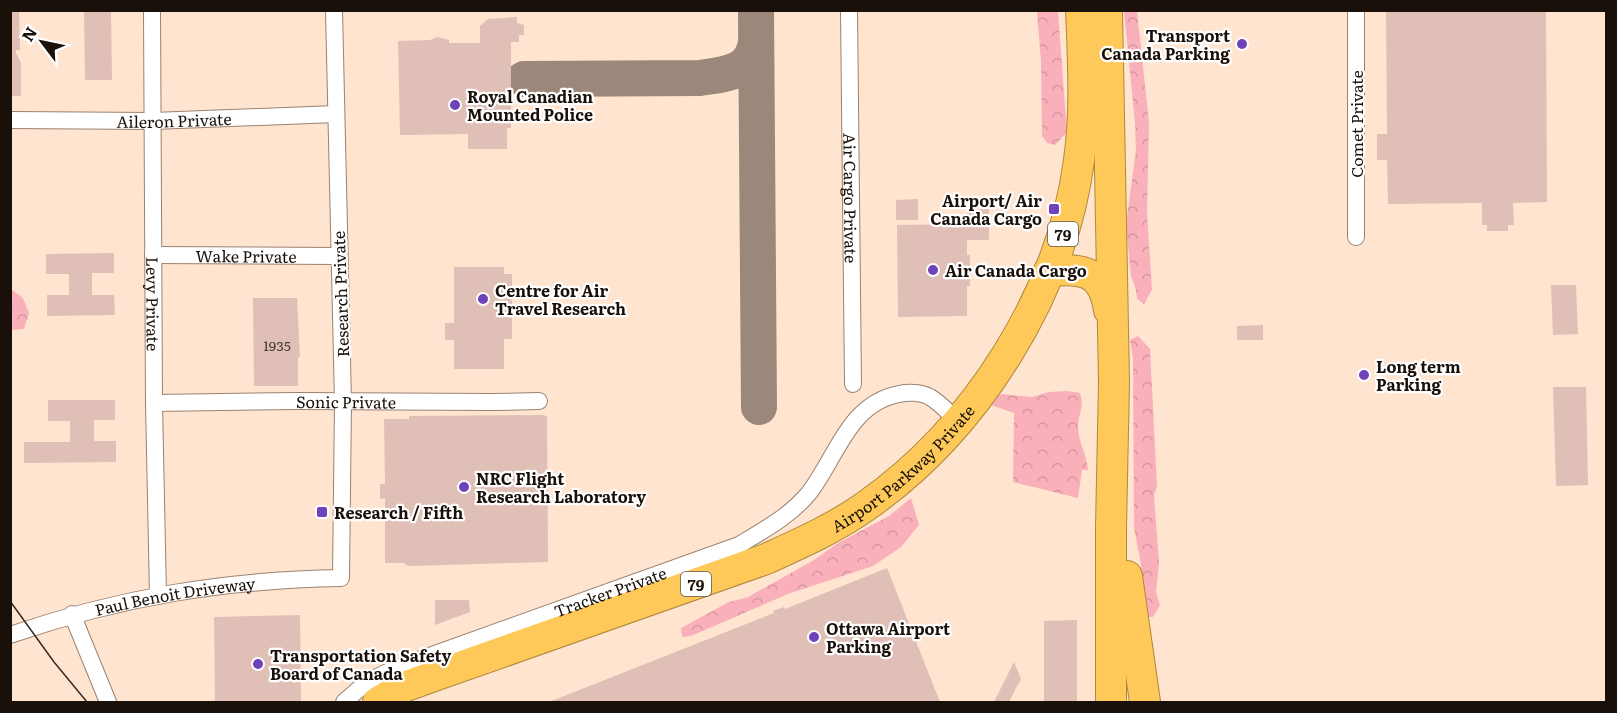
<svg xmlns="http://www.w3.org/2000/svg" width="1617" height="713" viewBox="0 0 1617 713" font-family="Literata,serif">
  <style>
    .forest { fill: url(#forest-crowns) }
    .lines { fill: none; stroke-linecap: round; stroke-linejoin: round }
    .taxiway { stroke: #9b887a; stroke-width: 36 }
    .building { fill: #e0bfb7 }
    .street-casing { stroke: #9a8270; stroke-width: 18 }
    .highway-casing { stroke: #ae883d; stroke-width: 32 }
    .street { stroke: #fff; stroke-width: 16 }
    .highway { stroke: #fec959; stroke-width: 30 }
    .tram { stroke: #372b23; stroke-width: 1.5 }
    .poi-dot { fill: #6e42b9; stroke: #fff; stroke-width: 2 }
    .labels { text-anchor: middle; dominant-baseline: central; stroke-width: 4.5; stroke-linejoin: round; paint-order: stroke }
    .number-label { font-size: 14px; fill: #4b3c34 }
    .shield { fill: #fff; stroke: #5e5853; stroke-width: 1.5 }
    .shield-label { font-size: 15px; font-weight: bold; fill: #191009 }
    .poi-label { font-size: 16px; font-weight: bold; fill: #191009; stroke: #fff; text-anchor: start }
    .street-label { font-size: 16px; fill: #191009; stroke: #fff }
  </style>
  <defs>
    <pattern id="forest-crowns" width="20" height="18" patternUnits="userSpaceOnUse" patternTransform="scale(1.5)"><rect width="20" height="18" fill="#fab0ba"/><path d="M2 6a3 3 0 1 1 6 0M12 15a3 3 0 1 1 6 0" fill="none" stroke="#d6969f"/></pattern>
  </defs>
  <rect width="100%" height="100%" fill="#ffe4d0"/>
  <g class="forest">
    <polygon points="1037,11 1058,11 1067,132 1055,145 1047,143 1042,136 1041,62"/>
    <polygon points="1124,11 1137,11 1149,122 1147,213 1152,290 1144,304 1137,299 1136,290 1131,276 1126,224 1136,150 1135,123"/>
    <polygon points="11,289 23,298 29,313 24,329 11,330"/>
    <polygon points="1138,336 1150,349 1157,486 1154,495 1159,563 1156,592 1160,605 1153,617 1149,617 1142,610 1141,564 1134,528 1133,358 1130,340"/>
    <path d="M1067 391 1080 393C1085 408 1078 413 1078 427 1078 442 1087 454 1088 470H1082L1078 498 1013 482 1014 413 985 403 993 397 1001 394 1032 397 1049 392Z"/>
    <polygon points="911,498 919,525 901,547 873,566 788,594 691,636 682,637 681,628 729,602 748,597 814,560 838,543 889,516"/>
  </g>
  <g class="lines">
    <g class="taxiway">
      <polyline points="756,10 759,407"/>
      <path d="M524 79 700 78C726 74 752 73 756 42"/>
    </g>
  </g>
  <g class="building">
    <polygon points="10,10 19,10 20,50 16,50 16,53 21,63 21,96 10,96"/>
    <polygon points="84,10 111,10 112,80 85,80"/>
    <polygon points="1386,10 1546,10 1547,202 1513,203 1514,225 1508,225 1508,231 1487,231 1487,225 1482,225 1482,203 1388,204 1387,160 1377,160 1377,134 1387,134"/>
    <polygon points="517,17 517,23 524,25 524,35 519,35 519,42 511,42 511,128 507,128 507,149 468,149 468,134 400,135 398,41 430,40 437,37 449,40 449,43 480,43 480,26 488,19"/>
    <polygon points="918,199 918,220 896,220 896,200"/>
    <polygon points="967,209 989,209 989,240 967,240 967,255 970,255 970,286 967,286 967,316 898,317 897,225 967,224"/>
    <polygon points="114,253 114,273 92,273 92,295 114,295 115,315 47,316 47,295 69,295 69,274 46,274 46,254"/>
    <polygon points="454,267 504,267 504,274 512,274 512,339 504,339 504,369 454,369 454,340 445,340 445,323 454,323"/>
    <polygon points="1551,285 1576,285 1578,334 1553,335"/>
    <polygon points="253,298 297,298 300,357 298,357 298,386 254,386"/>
    <polygon points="1263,325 1263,340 1237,340 1237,326"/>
    <polygon points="1553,387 1586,387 1588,485 1556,486"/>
    <polygon points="48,400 115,400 115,420 94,420 94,441 116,441 116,462 24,463 24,442 70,442 70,421 48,421"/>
    <polygon points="544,415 547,417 548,562 411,566 405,565 405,563 385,563 385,498 380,499 380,484 385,484 384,419 409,419 409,416"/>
    <polygon points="887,568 940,702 549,702 774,613 773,611 784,607 785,609"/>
    <polygon points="435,600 469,600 470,612 435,625"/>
    <polygon points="300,615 301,702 215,702 214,617"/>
    <polygon points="1077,620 1077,702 1044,702 1044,621"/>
    <polygon points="1014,662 1021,679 1016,688 1009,702 994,702"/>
  </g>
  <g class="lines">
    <g class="street-casing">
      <g id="street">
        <path id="s1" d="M152 10 154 403 158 596"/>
        <path id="s2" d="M849 10 853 384"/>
        <path id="s3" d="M10 120 153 121 336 114"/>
        <polyline points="1356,237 1356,10"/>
        <path id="s4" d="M153 255 338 256"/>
        <path id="s5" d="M154 403 296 401 493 402 539 401"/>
        <polyline points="72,614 108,702"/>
        <path id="s6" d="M10 635C121 597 225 580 341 578L343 402 334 10"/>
        <path id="s7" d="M344 702 367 682 396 668 739 545C764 530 790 516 809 493 837 457 848 404 899 394 908 392 921 392 930 397 940 403 949 413 958 421"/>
      </g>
    </g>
    <g class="highway-casing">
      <g id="highway">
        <polyline points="1107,10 1114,382 1111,527 1111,702"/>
        <path d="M1049 271C1084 268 1103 271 1109 310"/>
        <polyline points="1127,576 1145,702"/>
        <path id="s8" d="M378 702 401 688 437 675 766 559C801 543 835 528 866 506 976 429 1062 293 1079 160 1086 110 1083 60 1081 10"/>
      </g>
    </g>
    <use href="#street" class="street"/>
    <use href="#highway" class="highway"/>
    <polyline class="tram" points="10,601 54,662 87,702"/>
  </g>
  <g class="poi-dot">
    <circle cx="1242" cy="44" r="6"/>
    <circle cx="455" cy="105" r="6"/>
    <rect x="1048" y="203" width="12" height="12" rx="3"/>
    <circle cx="933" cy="270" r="6"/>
    <circle cx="483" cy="299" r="6"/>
    <circle cx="1364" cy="375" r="6"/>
    <circle cx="464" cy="487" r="6"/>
    <rect x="316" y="506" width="12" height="12" rx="3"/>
    <circle cx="814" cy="637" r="6"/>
    <circle cx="258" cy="664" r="6"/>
  </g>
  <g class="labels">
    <g class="number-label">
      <text x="277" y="345">1935</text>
    </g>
    <g class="shield">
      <rect x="1048" y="222" width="30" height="24" rx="4.5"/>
      <rect x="681" y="572" width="30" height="24" rx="4.5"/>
    </g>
    <g class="shield-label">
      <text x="1063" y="234">79</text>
      <text x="696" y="584">79</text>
    </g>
    <g class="poi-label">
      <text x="1230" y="35" text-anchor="end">Transport<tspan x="1230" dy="18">Canada Parking</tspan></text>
      <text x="467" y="96">Royal Canadian<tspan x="467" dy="18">Mounted Police</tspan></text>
      <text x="1042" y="200" text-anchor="end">Airport/ Air<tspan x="1042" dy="18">Canada Cargo</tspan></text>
      <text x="945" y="270">Air Canada Cargo</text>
      <text x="495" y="290">Centre for Air<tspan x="495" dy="18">Travel Research</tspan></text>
      <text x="1376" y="366">Long term<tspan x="1376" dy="18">Parking</tspan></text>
      <text x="476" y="478">NRC Flight<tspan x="476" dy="18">Research Laboratory</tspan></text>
      <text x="334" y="512">Research / Fifth</text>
      <text x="826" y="628">Ottawa Airport<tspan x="826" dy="18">Parking</tspan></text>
      <text x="270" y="655">Transportation Safety<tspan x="270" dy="18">Board of Canada</tspan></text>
    </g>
    <g class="street-label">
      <text stroke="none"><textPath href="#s3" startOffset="164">Aileron Private</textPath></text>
      <text transform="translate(1356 124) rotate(-90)">Comet Private</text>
      <text stroke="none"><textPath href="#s2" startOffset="188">Air Cargo Private</textPath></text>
      <text stroke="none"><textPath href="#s4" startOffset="93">Wake Private</textPath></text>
      <text transform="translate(340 294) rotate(-92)">Research Private</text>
      <text stroke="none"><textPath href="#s1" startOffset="294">Levy Private</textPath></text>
      <text stroke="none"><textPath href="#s5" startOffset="192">Sonic Private</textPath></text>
      <text stroke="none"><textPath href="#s8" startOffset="580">Airport Parkway Private</textPath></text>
      <text stroke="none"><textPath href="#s7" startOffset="290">Tracker Private</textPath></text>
      <text stroke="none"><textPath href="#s6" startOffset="170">Paul Benoit Driveway</textPath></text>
    </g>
  </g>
  <rect width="1617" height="713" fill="none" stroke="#191009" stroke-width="24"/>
  <g transform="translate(42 42) rotate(302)" stroke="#ffffff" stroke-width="4.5" paint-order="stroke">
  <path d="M0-4.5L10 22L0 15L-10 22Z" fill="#191009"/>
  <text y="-9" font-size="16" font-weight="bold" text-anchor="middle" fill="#191009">N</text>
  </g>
</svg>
